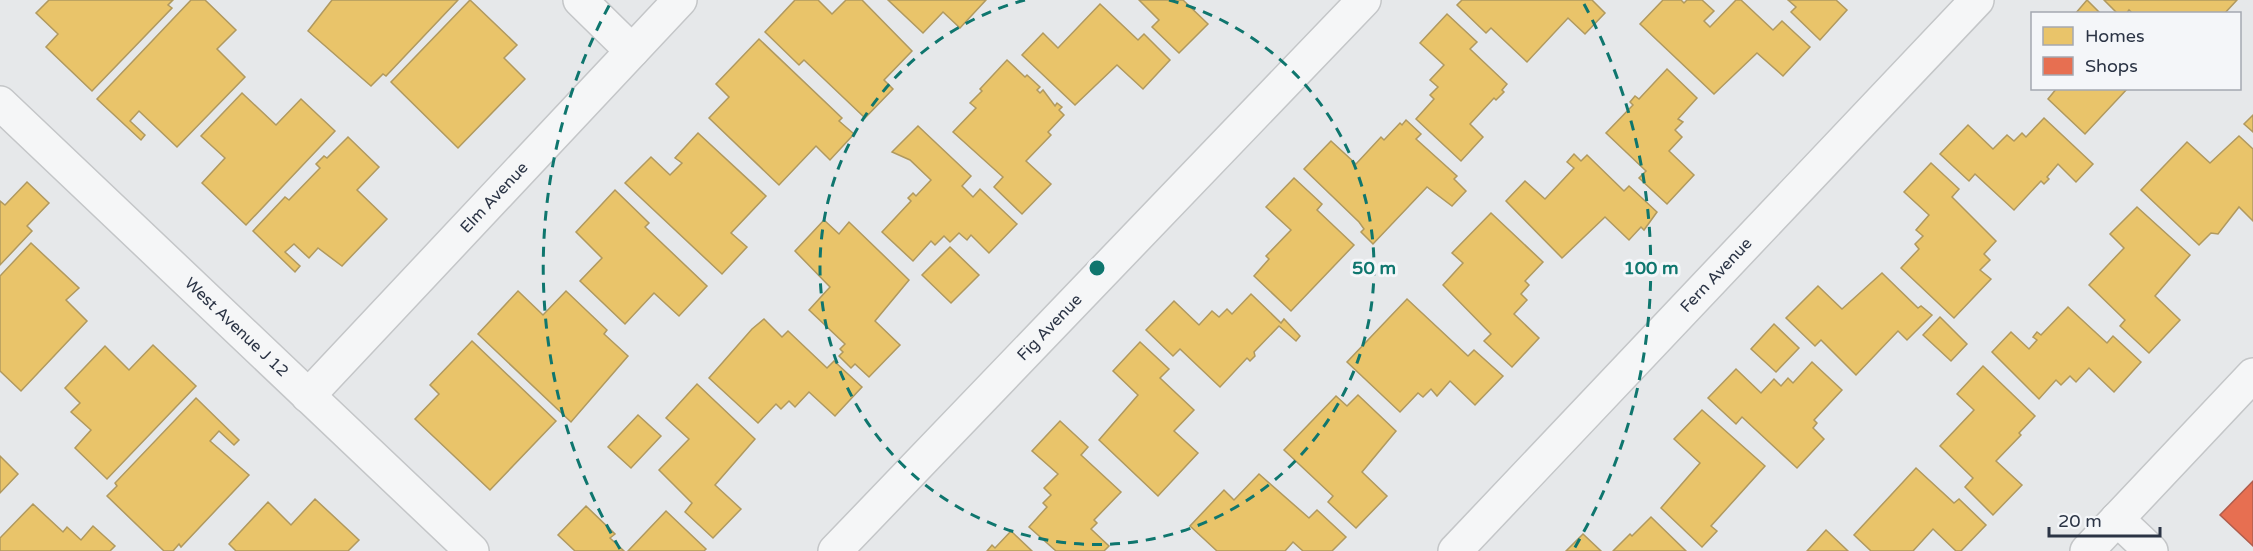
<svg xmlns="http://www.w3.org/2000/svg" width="2253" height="551" viewBox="0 0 2253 551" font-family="'Varela Round',sans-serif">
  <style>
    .homes { fill: #e9c46a; stroke: #b0995f; stroke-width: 1.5 }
    .shops { fill: #e76f51; stroke: #af5d4d; stroke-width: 1.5 }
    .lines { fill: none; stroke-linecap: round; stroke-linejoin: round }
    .street-casing { stroke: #c4c6c8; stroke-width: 36 }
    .street { stroke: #f5f6f7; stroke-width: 33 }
    .ring { fill: none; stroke: #0f766e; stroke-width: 3; stroke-dasharray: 10 8 }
    .labels { text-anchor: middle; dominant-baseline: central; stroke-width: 6; stroke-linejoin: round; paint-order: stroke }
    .street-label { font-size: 16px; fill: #2b3445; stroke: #f4f6f9 }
    .centre { fill: #0f766e; stroke: #f4f6f9; stroke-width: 3 }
    .ring-label { font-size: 18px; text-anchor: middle; font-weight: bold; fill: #0f766e; stroke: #f4f6f9; stroke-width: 6; stroke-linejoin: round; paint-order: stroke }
  </style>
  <rect width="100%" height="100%" fill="#e6e8ea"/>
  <g class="homes">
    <polygon points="49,0 173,0 168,5 172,8 92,91 46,47 58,34 36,13"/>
    <polygon points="191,0 205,0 236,30 217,49 245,77 177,147 139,111 130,121 145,135 141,140 97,99"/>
    <polygon points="332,0 458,0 386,76 383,74 371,86 308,31"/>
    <polygon points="470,0 517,45 504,58 525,79 458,148 391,82"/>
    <polygon points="795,0 818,0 832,14 846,0 862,0 912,51 884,80 893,89 865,118 804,60 799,65 765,32"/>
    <polygon points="888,0 986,0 960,28 943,12 923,33"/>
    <polygon points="1139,0 1183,0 1208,24 1179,53 1152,27 1159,20"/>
    <polygon points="1462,0 1592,0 1605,13 1585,34 1568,18 1527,62 1491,28 1486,33 1457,5"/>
    <polygon points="1663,0 1681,0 1684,3 1687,0 1702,0 1714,11 1704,21 1710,27 1736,0 1741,0 1773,30 1782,21 1810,47 1783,76 1757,53 1714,94 1640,24"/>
    <polygon points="1788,0 1836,0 1847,10 1820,40 1791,12 1796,7"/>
    <polygon points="2087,0 2101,14 2075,14"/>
    <polygon points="2104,0 2237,0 2224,14 2133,14 2129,10 2126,14 2118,14"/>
    <polygon points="1100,4 1138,40 1144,34 1170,60 1143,89 1117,65 1075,105 1022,55 1043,33 1058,48"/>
    <polygon points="1447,14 1477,42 1470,49 1507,84 1502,90 1504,92 1496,100 1494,98 1470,124 1483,137 1461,161 1416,119 1434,99 1430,95 1438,87 1430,80 1444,65 1420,43"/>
    <polygon points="759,39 842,118 839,121 854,134 830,160 816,146 779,185 709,118 729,97 716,84"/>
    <polygon points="1007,60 1025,77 1027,75 1040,87 1037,90 1040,93 1043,90 1055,106 1057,103 1062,107 1059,110 1064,115 1048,132 1051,135 1026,161 1051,184 1022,214 994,187 1003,177 953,132 976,108 970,103 982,91 980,89"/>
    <polygon points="1667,69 1697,98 1678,119 1683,122 1675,130 1682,137 1669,151 1694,175 1667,204 1639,178 1646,171 1606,133 1633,105 1630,102 1635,96 1639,99"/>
    <polygon points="2057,88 2128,88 2085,134 2048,99"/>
    <polygon points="242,93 276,125 301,99 335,131 246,225 202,183 225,158 201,136"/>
    <polygon points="2253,115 2253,132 2244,124"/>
    <polygon points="2044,118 2093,164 2076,182 2058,164 2047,177 2049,179 2044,184 2041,181 2014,210 1975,174 1969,181 1940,154 1968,125 1993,149 2007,135 2014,141 2022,133 2026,137"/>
    <polygon points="1406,120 1421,134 1416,139 1457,176 1454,179 1466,191 1452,206 1427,187 1373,244 1361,232 1364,229 1359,222 1304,169 1331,141 1356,164 1381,137 1384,140 1400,123 1402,125"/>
    <polygon points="918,126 971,176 962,186 973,197 980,189 1017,224 989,253 971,235 967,240 959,233 950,242 944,236 935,245 931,241 913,261 882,232 911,201 908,198 913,193 916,196 931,180 910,160 892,152"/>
    <polygon points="698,133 766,196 731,233 747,247 722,274 625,183 651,157 670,175 682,163 675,158"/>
    <polygon points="2239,136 2253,149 2253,221 2239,207 2218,234 2211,233 2199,245 2141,190 2187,142 2210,163"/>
    <polygon points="348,137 379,167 357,190 387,219 342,266 318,248 309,258 294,244 285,252 300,266 295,272 253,231 285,197 289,200 320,168 316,164 324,156 327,158"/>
    <polygon points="1574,154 1581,161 1587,155 1624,191 1629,186 1657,212 1644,230 1641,227 1629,240 1605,217 1562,258 1506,201 1525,181 1545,199 1574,168 1567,162"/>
    <polygon points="1931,163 1959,189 1952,197 1996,241 1984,254 1990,260 1980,270 1991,279 1954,318 1901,268 1919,249 1915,244 1923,236 1916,230 1929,215 1904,192"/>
    <polygon points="1294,178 1322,204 1317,210 1354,245 1291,311 1254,276 1269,259 1266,256 1291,230 1266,207"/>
    <polygon points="27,182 49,203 27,226 32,231 0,265 0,201 5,205"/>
    <polygon points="615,190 649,223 645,227 707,286 679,316 654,293 625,324 580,281 602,258 576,232"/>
    <polygon points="2137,207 2190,255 2155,296 2180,320 2149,353 2120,326 2125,320 2089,285 2124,248 2110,234"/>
    <polygon points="1491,213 1543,262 1525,281 1529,285 1521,294 1527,300 1514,314 1539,338 1512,367 1484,341 1491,334 1443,285 1463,263 1452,253"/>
    <polygon points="824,220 839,234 849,222 909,280 875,321 900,345 869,377 855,364 851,368 839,356 843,352 840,349 845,344 809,310 830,287 795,251"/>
    <polygon points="31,243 79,288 66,300 87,321 21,391 0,371 0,276"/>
    <polygon points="950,247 979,275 951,303 922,275"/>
    <polygon points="1882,273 1918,308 1921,306 1932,315 1907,340 1898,331 1856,375 1821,340 1815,346 1786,318 1818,286 1842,309"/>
    <polygon points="518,291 543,315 566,291 607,330 604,334 628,356 571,422 478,334"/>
    <polygon points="1251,294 1281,323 1284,319 1300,336 1296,341 1279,326 1254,352 1255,356 1250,361 1247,358 1220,387 1180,349 1173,356 1146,330 1174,301 1199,325 1212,311 1219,317 1227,309 1232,314"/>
    <polygon points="1407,299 1468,356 1474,350 1503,376 1475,405 1450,381 1437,396 1431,389 1423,397 1418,393 1400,412 1347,362"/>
    <polygon points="2068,307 2107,343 2113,336 2141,362 2114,392 2089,368 2076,382 2070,376 2061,385 2056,380 2039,399 1992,352 2011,332 2029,349 2037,340 2033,337 2037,332 2041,335"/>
    <polygon points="1940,317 1967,344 1951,361 1923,335"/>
    <polygon points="764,319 782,337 788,331 827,368 834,361 862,387 835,416 809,392 795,407 789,401 781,409 776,404 758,423 709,378 752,329"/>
    <polygon points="1774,324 1799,348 1776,372 1751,349"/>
    <polygon points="472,341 556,421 490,490 415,419 439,394 430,385"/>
    <polygon points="1140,342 1169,369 1160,378 1194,410 1174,431 1198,453 1158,496 1099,440 1138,395 1113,371"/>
    <polygon points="153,345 196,386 107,479 75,448 91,430 71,412 80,403 65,388 105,346 129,370"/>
    <polygon points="1812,362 1842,390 1814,420 1817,423 1813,428 1824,439 1797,468 1742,417 1736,424 1708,398 1736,369 1761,393 1774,379 1781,386 1788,378 1793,383"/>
    <polygon points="1983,366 2035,416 2019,433 2021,435 1996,461 2022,485 1993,515 1965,487 1973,478 1940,446 1974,410 1957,394"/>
    <polygon points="697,384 755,439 715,485 741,509 713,538 685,512 692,503 659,470 689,439 666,418"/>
    <polygon points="1358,395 1396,431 1362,472 1387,496 1356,528 1328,502 1333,496 1284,450 1336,396 1347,406"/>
    <polygon points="196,398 239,440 234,445 219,431 210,441 249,475 181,547 179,544 173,551 164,551 107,496 117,486 115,483"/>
    <polygon points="1702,410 1765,466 1711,526 1717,531 1702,547 1661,508 1700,463 1674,439"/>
    <polygon points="638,415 661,436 631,468 608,447"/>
    <polygon points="1060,421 1088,447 1081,455 1121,492 1094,520 1097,523 1091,529 1109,546 1104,551 1056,551 1029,527 1047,507 1043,503 1051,495 1044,488 1058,474 1032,451"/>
    <polygon points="0,456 18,474 0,493"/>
    <polygon points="1916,468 1954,503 1959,499 1986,525 1961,551 1956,551 1933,529 1913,551 1871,551 1854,535"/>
    <polygon points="1259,474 1309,518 1317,510 1346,537 1332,551 1303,551 1293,542 1285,551 1217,551 1190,526 1224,490 1234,500"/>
    <polygon points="315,499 359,540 348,551 236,551 229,544 268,502 291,525"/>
    <polygon points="33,504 63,532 67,527 81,540 93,526 115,546 110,551 0,551 0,538"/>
    <polygon points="586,506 615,534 610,538 624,551 575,551 558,535"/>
    <polygon points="666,511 706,549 704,551 628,551"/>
    <polygon points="1651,517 1686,551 1613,551 1630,534 1632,536"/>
    <polygon points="1826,530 1848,551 1807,551"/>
    <polygon points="1011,531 1032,551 987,551 992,545 995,548"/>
    <polygon points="1583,534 1601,551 1566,551"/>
  </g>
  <polygon class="shops" points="2253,481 2253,546 2220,515"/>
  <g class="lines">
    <g class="street-casing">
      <g id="street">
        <polyline points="580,0 632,51"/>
        <path id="s1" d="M0 103 472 551"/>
        <path id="s2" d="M308 396 680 0"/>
        <polyline points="2117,519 2151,551"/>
        <path id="s3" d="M835 551 1364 0"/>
        <path id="s4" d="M1455 551 1977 0"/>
        <polyline points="2087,551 2253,375"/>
      </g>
    </g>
    <use href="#street" class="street"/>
  </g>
  <g class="ring">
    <path d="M1169 0A277 277 0 1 1 1025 0"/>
    <path d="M620 549A554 554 0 0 1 610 4M1584 4A554 554 0 0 1 1574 549"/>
  </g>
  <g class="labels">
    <g class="street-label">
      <text stroke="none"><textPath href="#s2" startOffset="272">Elm Avenue</textPath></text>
      <text stroke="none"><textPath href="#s4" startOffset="380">Fern Avenue</textPath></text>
      <text stroke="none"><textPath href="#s1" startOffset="326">West Avenue J 12</textPath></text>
      <text stroke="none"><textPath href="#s3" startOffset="310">Fig Avenue</textPath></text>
    </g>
  </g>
  <circle cx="1097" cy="268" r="9" class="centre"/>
  <g class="ring-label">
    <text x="1374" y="274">50 m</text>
    <text x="1651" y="274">100 m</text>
  </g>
  <rect x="2031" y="12" width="210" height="78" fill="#f4f6f9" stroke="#a4a8b1" stroke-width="1.5"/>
  <rect x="2043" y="27" width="30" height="18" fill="#e9c46a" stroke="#a4a8b1" stroke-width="1.5"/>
  <text x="2085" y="42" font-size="18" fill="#2b3445">Homes</text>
  <rect x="2043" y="57" width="30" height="18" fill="#e76f51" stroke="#a4a8b1" stroke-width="1.5"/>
  <text x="2085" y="72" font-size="18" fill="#2b3445">Shops</text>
  <path d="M2049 527v9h111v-9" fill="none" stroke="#2b3445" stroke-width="3"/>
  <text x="2058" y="527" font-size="18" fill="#2b3445" stroke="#f4f6f9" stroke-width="4.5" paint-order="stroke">20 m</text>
</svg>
